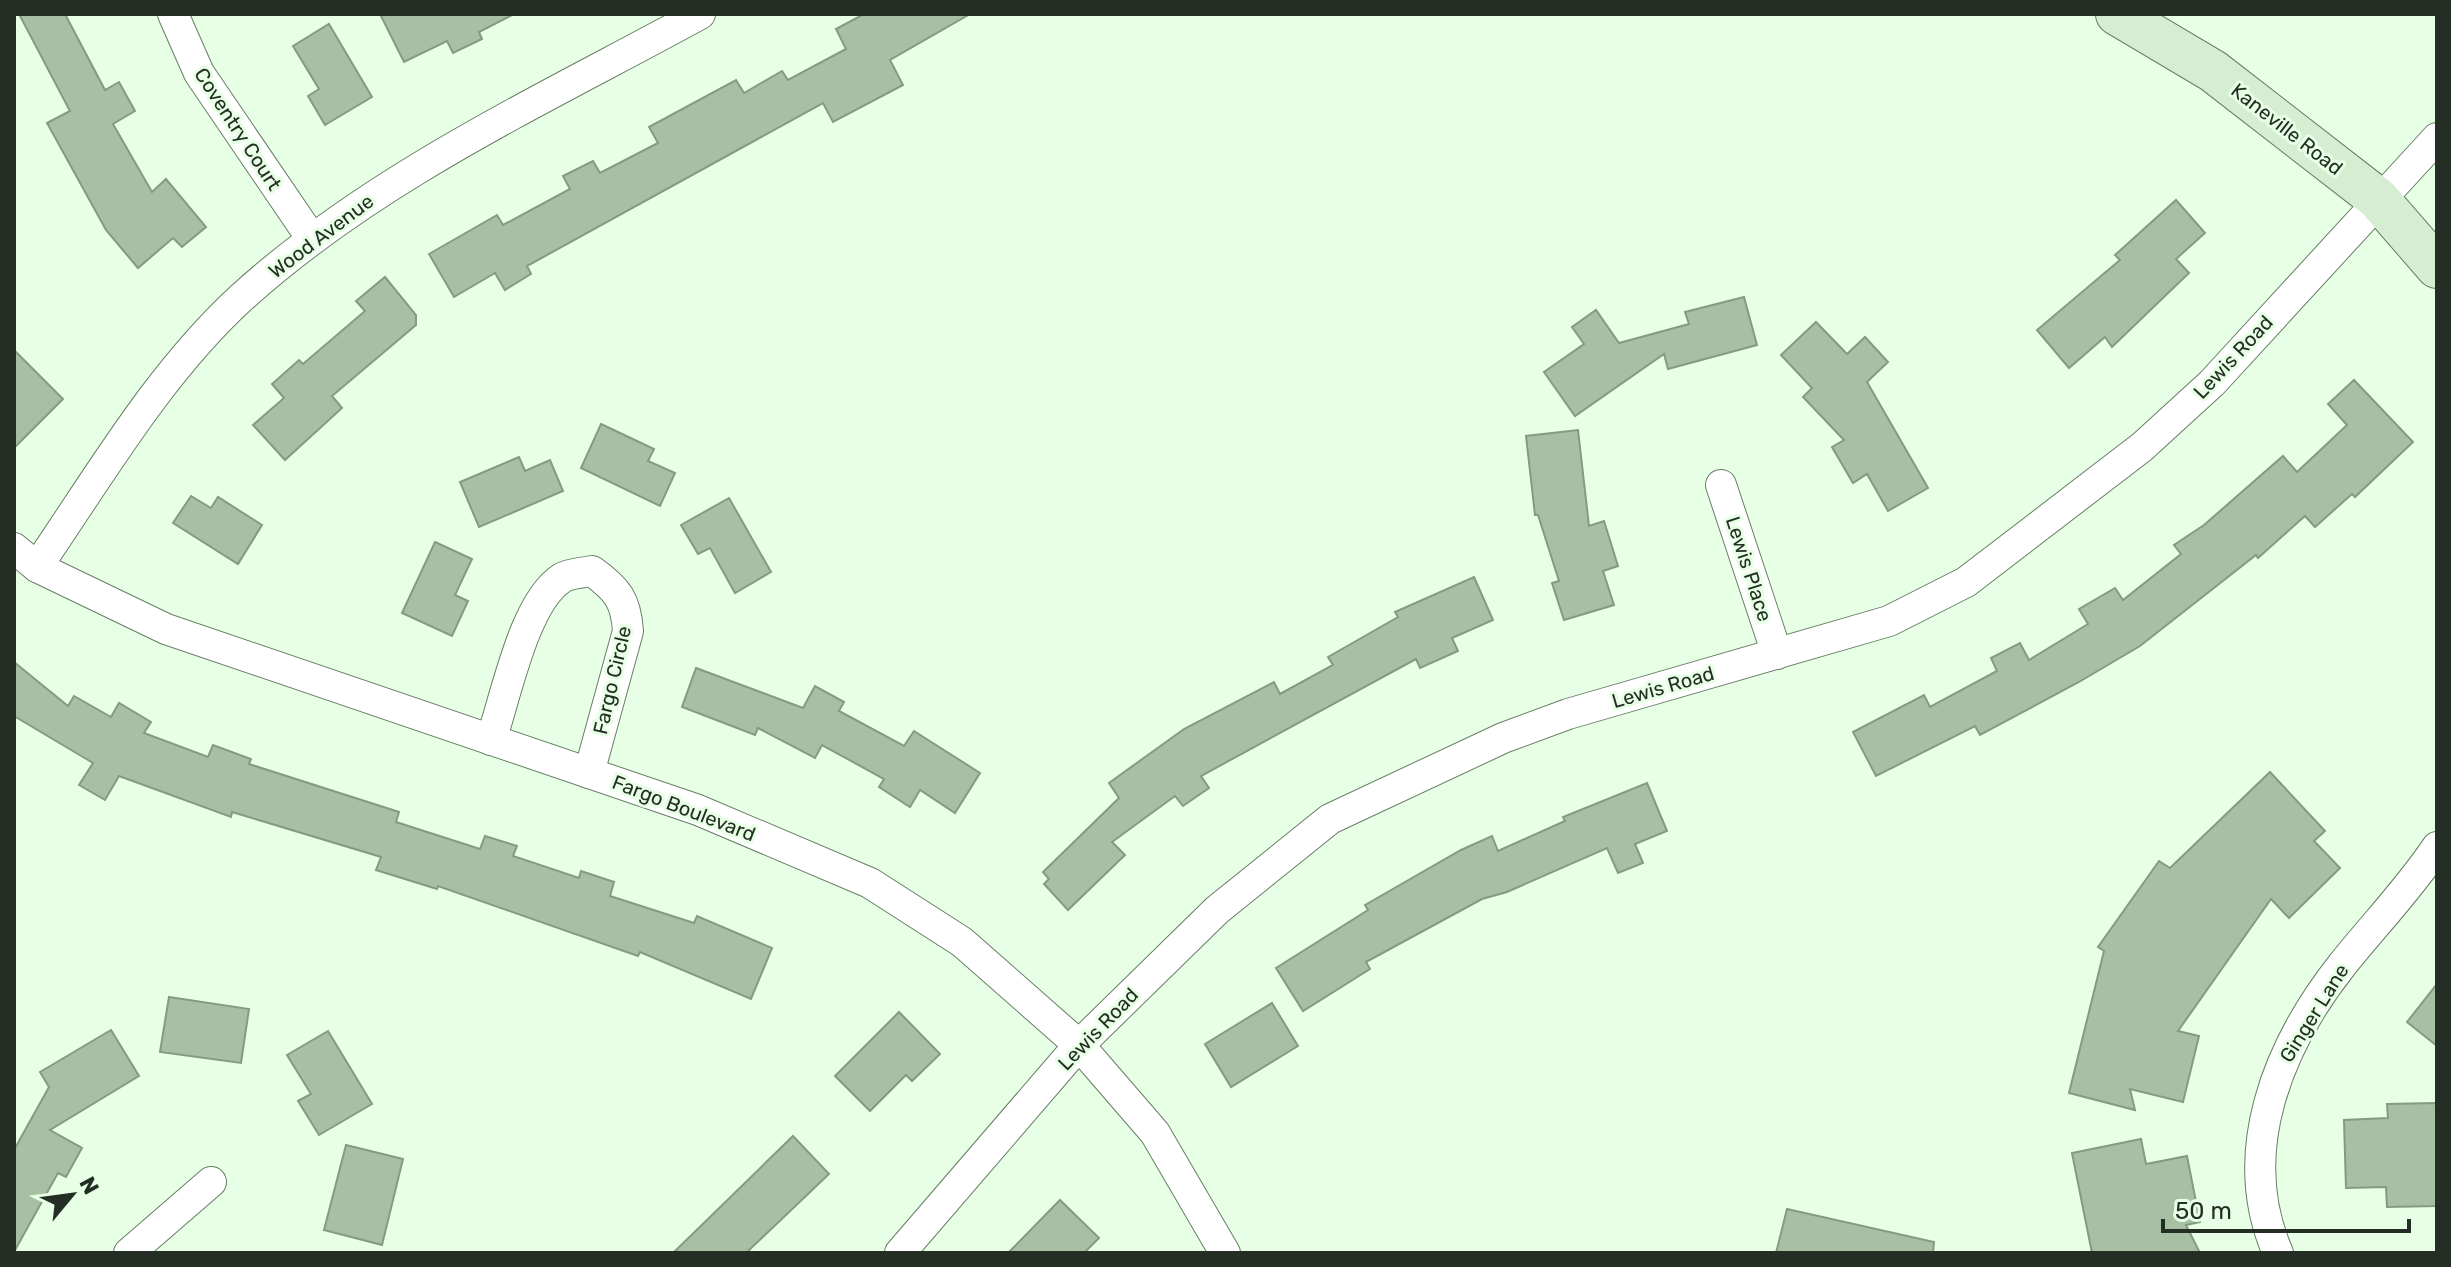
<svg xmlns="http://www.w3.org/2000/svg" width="2451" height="1267" viewBox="0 0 2451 1267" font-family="Rubik,sans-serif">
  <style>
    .building { fill: #a7c0a4; stroke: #849a81; stroke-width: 2 }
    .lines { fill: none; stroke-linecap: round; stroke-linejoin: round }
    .street-casing { stroke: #687e66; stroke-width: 32 }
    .secondary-casing { stroke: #687e66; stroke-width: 44 }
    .street { stroke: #fff; stroke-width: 30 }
    .secondary { stroke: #d5eed2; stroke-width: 42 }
    .labels { text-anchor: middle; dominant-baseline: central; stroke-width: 6; stroke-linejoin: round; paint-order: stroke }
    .street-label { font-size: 20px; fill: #252e24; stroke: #e7ffe4 }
  </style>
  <rect width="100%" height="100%" fill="#e7ffe4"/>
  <g class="building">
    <polygon points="19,14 65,14 105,90 119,82 135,111 113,124 152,192 166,179 206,227 182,247 173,238 138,268 106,230 47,123 70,111"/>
    <polygon points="380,14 514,14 479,32 482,39 453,53 447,41 404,62"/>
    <polygon points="864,14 970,14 890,60 903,85 833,122 823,103 527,266 531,274 505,290 495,273 454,297 429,254 497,215 503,225 570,189 563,176 593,161 600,173 658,143 649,127 736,80 744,93 782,71 788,80 846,49 836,29"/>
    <polygon points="329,24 372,97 325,125 308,96 319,89 293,46"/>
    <polygon points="2176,200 2205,233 2176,259 2189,273 2112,347 2105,337 2069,368 2037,330 2120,260 2115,255"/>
    <polygon points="385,277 416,315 416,325 332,396 342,408 285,460 253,425 284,398 272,384 299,360 303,364 365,311 356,301"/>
    <polygon points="1744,297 1757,345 1668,369 1664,354 1575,416 1544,372 1584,344 1572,327 1596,310 1619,343 1689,324 1685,312"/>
    <polygon points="1816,322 1847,354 1865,337 1888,362 1867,382 1928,488 1888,511 1867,474 1853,483 1832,447 1844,440 1803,397 1812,388 1781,355"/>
    <polygon points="14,350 63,399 14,448"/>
    <polygon points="2354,380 2413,442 2355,497 2352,494 2315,527 2305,516 2258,558 2256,555 2140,646 2079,682 1980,735 1975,726 1876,776 1853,732 1924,695 1930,707 1997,671 1991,658 2020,643 2029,660 2088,624 2079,609 2115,588 2123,600 2181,554 2174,545 2204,525 2283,456 2297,472 2347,425 2328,404"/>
    <polygon points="601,424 654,449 648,461 675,473 660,506 581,468"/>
    <polygon points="1578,430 1589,526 1604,521 1618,566 1603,571 1614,605 1564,620 1552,583 1559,581 1538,515 1535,515 1526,436"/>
    <polygon points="519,457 525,471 550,460 563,491 479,527 460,482"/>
    <polygon points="191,496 211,508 218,497 262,525 238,564 173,523"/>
    <polygon points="729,498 771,572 735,593 710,548 698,554 681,525"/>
    <polygon points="435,542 472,559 455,595 468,601 452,636 402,613"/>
    <polygon points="1474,577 1493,620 1452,638 1458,651 1420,668 1416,659 1201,776 1209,788 1183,806 1175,796 1112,842 1125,855 1068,910 1044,884 1049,879 1043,872 1119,798 1109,783 1184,729 1274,682 1280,694 1333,665 1328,657 1398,617 1395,612"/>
    <polygon points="14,662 68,706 74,696 111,717 119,703 151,722 144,733 208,757 213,745 251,759 249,764 399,812 396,822 480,849 485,836 517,846 513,856 579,878 581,871 614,882 610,896 694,923 697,916 772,948 751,999 640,952 638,956 438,886 437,889 376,870 381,857 232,812 231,817 119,776 105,800 79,785 93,763 14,716"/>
    <polygon points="696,668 803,708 815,686 844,702 839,711 904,746 914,731 980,773 955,813 920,790 910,807 879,787 884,779 822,745 815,758 758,728 755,735 682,707"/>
    <polygon points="2270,772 2325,831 2314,841 2340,868 2289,918 2271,899 2178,1031 2199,1036 2183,1102 2130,1089 2135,1110 2069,1093 2104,951 2098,947 2159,861 2170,868"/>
    <polygon points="1647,783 1667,831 1635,844 1643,863 1618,873 1607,848 1507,892 1482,899 1366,962 1370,969 1303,1011 1276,968 1368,910 1365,905 1461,850 1492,836 1498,851 1565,821 1563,817"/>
    <polygon points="2437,984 2437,1046 2407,1022"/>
    <polygon points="169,997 249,1009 241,1063 160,1052"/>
    <polygon points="1272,1003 1298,1046 1231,1087 1205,1044"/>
    <polygon points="899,1012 940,1054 912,1081 906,1075 870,1111 835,1076"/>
    <polygon points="111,1030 139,1076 50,1130 82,1148 66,1177 58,1173 14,1252 14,1150 49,1087 40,1072"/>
    <polygon points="328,1031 372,1104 319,1135 298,1101 311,1094 287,1055"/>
    <polygon points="2437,1103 2437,1206 2387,1207 2386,1187 2346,1188 2344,1120 2388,1118 2387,1104"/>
    <polygon points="793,1136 829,1174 746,1253 673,1253"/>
    <polygon points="2141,1139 2146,1164 2187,1156 2200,1222 2186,1225 2200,1253 2092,1253 2072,1153"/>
    <polygon points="346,1145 403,1159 382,1245 324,1230"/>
    <polygon points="1060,1200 1099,1238 1084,1253 1008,1253"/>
    <polygon points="1787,1209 1934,1242 1933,1253 1776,1253"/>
  </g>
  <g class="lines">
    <g class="street-casing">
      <g id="street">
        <polyline points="173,14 199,73 312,239"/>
        <polyline points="1721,485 1777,654"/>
        <polyline points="14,548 37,567 166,629 698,810 870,883 962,942 1079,1045 1155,1133 1225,1253"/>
        <path d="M37 567C100 475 159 373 242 297 376 176 543 100 700 14"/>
        <path d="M491 740C506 696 524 602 562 578 570 573 583 573 592 571 617 589 626 600 628 631L589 773"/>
        <polyline points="129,1253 211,1182"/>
        <polyline points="900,1253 1079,1045 1217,910 1330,819 1503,738 1568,714 1889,621 1966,582 2142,447 2212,383 2437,138"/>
        <path d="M2278 1253C2234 1153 2278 1046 2342 965 2373 926 2409 889 2437 847"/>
      </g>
    </g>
    <g class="secondary-casing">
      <polyline id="secondary" points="2117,14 2213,71 2378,199 2437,267"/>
    </g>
    <use href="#street" class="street"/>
    <use href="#secondary" class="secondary"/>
  </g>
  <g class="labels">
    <g class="street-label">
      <text transform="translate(238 129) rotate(57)">Coventry Court</text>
      <text transform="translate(2287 129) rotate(38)">Kaneville Road</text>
      <text transform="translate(321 236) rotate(-37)">Wood Avenue</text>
      <text transform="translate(2233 357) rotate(-47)">Lewis Road</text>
      <text transform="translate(1749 569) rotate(72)">Lewis Place</text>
      <text transform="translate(612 680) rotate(-77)">Fargo Circle</text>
      <text transform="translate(1663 687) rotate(-16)">Lewis Road</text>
      <text transform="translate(684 808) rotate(21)">Fargo Boulevard</text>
      <text transform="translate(2314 1013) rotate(-58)">Ginger Lane</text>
      <text transform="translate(1098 1029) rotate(-46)">Lewis Road</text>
    </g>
  </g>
  <rect width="2451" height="1267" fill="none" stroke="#252e24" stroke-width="32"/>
  <g transform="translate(72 1195) rotate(61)" stroke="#e7ffe4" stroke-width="6" paint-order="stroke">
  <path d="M0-6L14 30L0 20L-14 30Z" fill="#252e24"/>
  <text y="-12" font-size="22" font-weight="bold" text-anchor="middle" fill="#252e24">N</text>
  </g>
  <path d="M2163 1219v12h246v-12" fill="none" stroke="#252e24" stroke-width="4"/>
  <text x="2175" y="1219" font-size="24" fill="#252e24" stroke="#e7ffe4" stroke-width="6" paint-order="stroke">50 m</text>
</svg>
